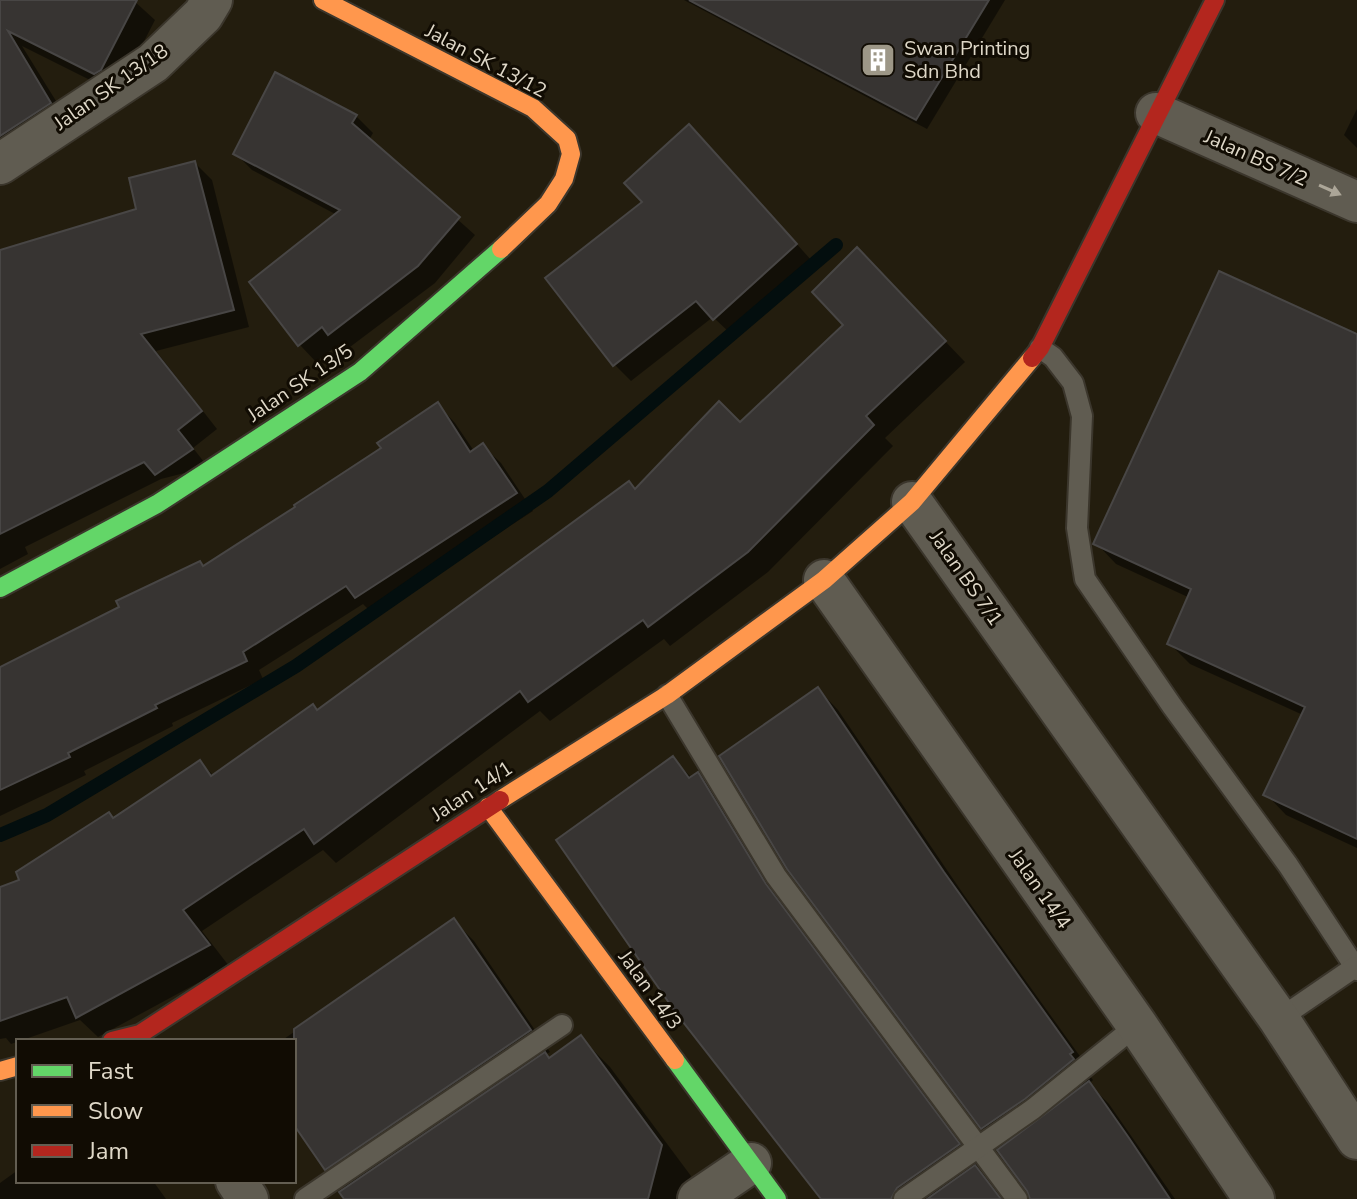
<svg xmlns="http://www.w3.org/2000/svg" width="1357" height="1199" viewBox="0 0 1357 1199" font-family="'Nunito Sans',sans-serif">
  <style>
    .shadow { fill: #0007 }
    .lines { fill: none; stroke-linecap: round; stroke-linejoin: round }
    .stream { stroke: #030e0e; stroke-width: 14 }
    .building { fill: #373432; stroke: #484645; stroke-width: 2 }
    .lane-casing { stroke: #3b362c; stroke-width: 24 }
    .street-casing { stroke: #3b362c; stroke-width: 44 }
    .fast-casing { stroke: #3b362c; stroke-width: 22 }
    .slow-casing { stroke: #3b362c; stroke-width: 22 }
    .jam-casing { stroke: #3b362c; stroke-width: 22 }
    .lane { stroke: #605c51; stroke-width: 20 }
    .street { stroke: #605c51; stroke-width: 40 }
    .fast { stroke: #63d668; stroke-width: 18 }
    .slow { stroke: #ff974d; stroke-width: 18 }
    .jam { stroke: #b3261e; stroke-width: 18 }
    .oneway { fill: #aca698 }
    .labels { text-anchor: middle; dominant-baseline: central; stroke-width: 6; stroke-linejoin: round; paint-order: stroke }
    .poi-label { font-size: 20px; fill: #dfd8c8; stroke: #110c03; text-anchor: start }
    .street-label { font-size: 20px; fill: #dfd8c8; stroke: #110c03 }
  </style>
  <rect width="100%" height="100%" fill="#231d0e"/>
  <g class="shadow">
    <polygon points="0,0 133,0 155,20 120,88 114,92 22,46 69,122 0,158"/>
    <polygon points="684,0 1005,0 927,129"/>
    <polygon points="1357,109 1357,148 1344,135"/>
    <polygon points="356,116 373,133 369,140 475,235 435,283 346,350 339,344 316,362 300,345 251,282 337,215 252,170 236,154"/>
    <polygon points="706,143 812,261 731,334 713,317 631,381 614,364 645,203"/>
    <polygon points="195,163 212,180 249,327 156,351 217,429 193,448 208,467 161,479 25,547 28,554 0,569 0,252 139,210"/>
    <polygon points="877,270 965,362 885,438 893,446 768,572 670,646 664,639 550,721 540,711 336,863 323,850 202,931 229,966 98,1037 80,1020 11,1044 6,1038 0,1039 0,889 22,881 200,762 214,776 318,712 636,491 740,424 846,325"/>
    <polygon points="1357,336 1357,848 1286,815 1266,794 1303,715 1190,664 1169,643 1190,598 1116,564 1096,543"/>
    <polygon points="438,405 455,423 474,451 483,446 501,463 533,511 374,615 363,604 259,670 263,679 172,723 173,726 84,771 86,775 0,816 0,668 204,568 383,449"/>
    <polygon points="818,689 838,710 964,895 1092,1073 1089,1075 1093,1080 1089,1084 1109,1104 1175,1199 1031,1199 1030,1191 1003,1148 983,1128 788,868"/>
    <polygon points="672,758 692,778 698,774 718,794 786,906 979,1165 975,1168 1004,1199 823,1199"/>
    <polygon points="454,921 474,941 550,1052 545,1055 550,1060 581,1038 610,1067 691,1176 684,1199 347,1199 346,1189 326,1169 294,1122 294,1041 281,1041"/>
    <polygon points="18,1170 18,1181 153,1181 166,1199 0,1199 0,1183"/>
  </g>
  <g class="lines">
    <polyline class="stream" points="0,835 47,815 296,666 548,491 836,245"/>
  </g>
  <g class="building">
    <polygon points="0,0 137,0 101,70 94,74 8,31 51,103 0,136"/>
    <polygon points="689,0 989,0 916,120"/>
    <polygon points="275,72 357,115 352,123 460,217 418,266 328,335 322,327 298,346 249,282 340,210 233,154"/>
    <polygon points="689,124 797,244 713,320 696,301 613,366 545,278 642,202 624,183"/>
    <polygon points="195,161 234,310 141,334 202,411 178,430 193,449 155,475 144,462 0,534 0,250 136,209 129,178"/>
    <polygon points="857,247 946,341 866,416 874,425 748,552 648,627 643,620 528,702 520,691 314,844 304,829 183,910 210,945 76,1018 67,997 0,1021 0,887 19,880 16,872 109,812 113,818 200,760 211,776 313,704 317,710 629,481 635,489 719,401 740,422 843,325 812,292"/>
    <polygon points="1219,271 1357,334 1357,839 1263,795 1305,707 1167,644 1191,589 1093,544"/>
    <polygon points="438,402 470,452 483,443 517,493 355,598 346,586 243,652 247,661 155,705 157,708 68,753 70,757 0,790 0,667 119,607 116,601 200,561 203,566 295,507 294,505 381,448 377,443"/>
    <polygon points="818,687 944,872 1073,1052 1070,1054 1074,1059 1025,1099 981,1129 787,869 719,756"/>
    <polygon points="673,756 689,778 698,772 766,884 960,1144 897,1188 891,1199 821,1199 676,1013 556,840"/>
    <polygon points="454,918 531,1030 325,1170 294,1125 294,1029"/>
    <polygon points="581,1035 662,1145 648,1199 344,1199 339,1192 545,1052 549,1058"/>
    <polygon points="1089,1081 1129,1138 1170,1199 1030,1199 1027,1191 997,1150"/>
    <polygon points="975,1165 1001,1199 927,1199"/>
  </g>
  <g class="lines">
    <g class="lane-casing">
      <g id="lane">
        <polyline points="1040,348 1053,357 1073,383 1082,416 1077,528 1085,579 1172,706 1288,865 1357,970"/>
        <polyline points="667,695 776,876 1017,1199"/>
        <polyline points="1279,1019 1355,967"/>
        <polyline points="305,1199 562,1025"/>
        <polyline points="904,1199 1033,1109 1137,1025"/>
      </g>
    </g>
    <g class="street-casing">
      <g id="street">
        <polyline points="1156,113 1357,202"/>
        <polyline points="0,164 153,63 203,15 212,0"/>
        <polyline points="912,502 1279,1019 1357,1139"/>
        <polyline points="824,580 1137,1025 1254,1199"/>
        <polyline points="236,1181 248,1199"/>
        <polyline points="698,1199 751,1163"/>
      </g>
    </g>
    <g class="fast-casing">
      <g id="fast">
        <polyline points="0,588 157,504 360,372 501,249"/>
        <polyline points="675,1060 777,1199"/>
      </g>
    </g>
    <g class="slow-casing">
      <g id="slow">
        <polyline points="323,0 533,108 567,139 571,154 564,179 548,204 501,249"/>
        <polyline points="500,800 667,695 824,580 912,502 1032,358"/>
        <polyline points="488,807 675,1060"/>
        <polyline points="0,1071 18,1066"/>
      </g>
    </g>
    <g class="jam-casing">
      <g id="jam">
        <polyline points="1032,358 1040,348 1215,0"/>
        <polyline points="112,1041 140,1034 500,800"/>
      </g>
    </g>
    <use href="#lane" class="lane"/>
    <use href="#street" class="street"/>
    <use href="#fast" class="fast"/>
    <use href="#slow" class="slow"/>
    <use href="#jam" class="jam"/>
  </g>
  <defs><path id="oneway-solid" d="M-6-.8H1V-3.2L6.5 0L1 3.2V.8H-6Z" transform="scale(2)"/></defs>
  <use class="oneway" href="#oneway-solid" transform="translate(1330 190) rotate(24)"/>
  <defs>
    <g id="building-square" transform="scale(1.8)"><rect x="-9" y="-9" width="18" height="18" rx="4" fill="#9d9787" stroke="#110c03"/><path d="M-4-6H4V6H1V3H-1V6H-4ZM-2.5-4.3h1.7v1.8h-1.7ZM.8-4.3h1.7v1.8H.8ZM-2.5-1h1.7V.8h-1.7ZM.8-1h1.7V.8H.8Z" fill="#fff"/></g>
  </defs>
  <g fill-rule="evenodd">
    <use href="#building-square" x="878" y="60"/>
  </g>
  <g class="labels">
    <g class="poi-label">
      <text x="904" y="48">Swan Printing<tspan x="904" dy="23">Sdn Bhd</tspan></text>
    </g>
    <g class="street-label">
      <text transform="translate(486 61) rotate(28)">Jalan SK 13/12</text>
      <text transform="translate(111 87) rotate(-35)">Jalan SK 13/18</text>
      <text transform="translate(1256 158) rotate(24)">Jalan BS 7/2</text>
      <text transform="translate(300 383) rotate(-34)">Jalan SK 13/5</text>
      <text transform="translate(966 578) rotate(55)">Jalan BS 7/1</text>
      <text transform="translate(472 791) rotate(-33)">Jalan 14/1</text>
      <text transform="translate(1040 889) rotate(55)">Jalan 14/4</text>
      <text transform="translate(650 990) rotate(54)">Jalan 14/3</text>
    </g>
  </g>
  <rect x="16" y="1039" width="280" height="144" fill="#110c03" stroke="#635e52" stroke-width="2"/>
  <rect x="32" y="1065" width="40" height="12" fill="#63d668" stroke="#635e52" stroke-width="2"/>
  <text x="88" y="1079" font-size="24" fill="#dfd8c8">Fast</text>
  <rect x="32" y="1105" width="40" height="12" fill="#ff974d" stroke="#635e52" stroke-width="2"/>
  <text x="88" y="1119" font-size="24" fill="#dfd8c8">Slow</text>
  <rect x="32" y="1145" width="40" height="12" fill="#b3261e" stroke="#635e52" stroke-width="2"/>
  <text x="88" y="1159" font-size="24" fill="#dfd8c8">Jam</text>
</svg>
